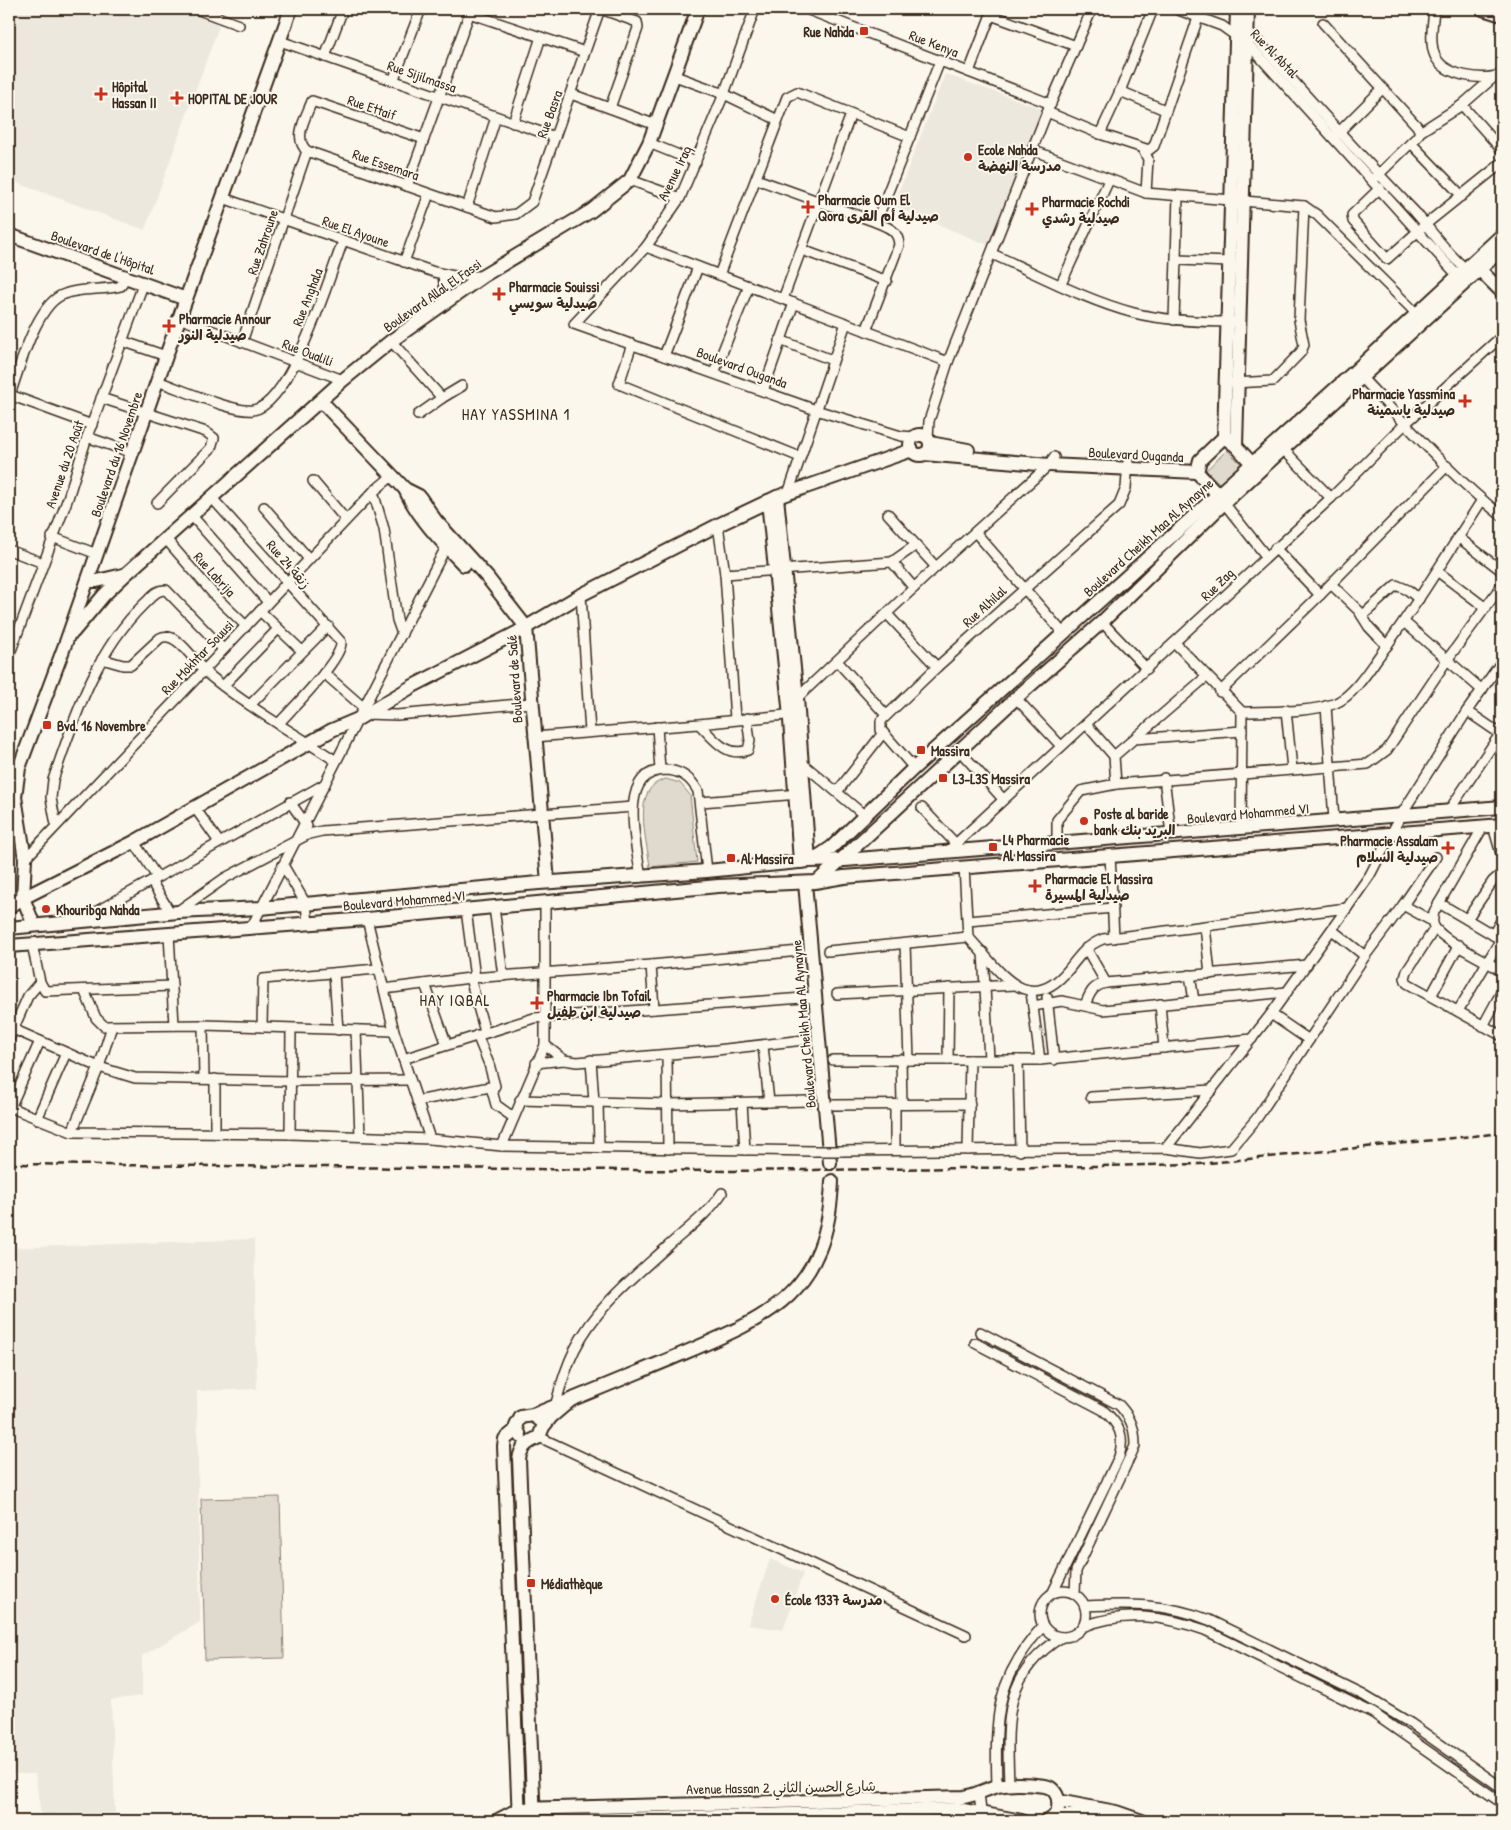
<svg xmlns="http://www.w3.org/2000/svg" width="1511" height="1830" viewBox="0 0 1511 1830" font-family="'Patrick Hand','Playpen Sans Arabic',sans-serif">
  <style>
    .built { fill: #ede8dd }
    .green { fill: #dfd9ce; stroke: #8d8276 }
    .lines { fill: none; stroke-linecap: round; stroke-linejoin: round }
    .street-casing { stroke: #3b2a1e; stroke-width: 12 }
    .secondary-casing { stroke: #3b2a1e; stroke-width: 16 }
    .street { stroke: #fbf7ec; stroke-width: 9 }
    .secondary { stroke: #fbf7ec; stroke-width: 12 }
    .rail { stroke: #3b2a1e; stroke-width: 2.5; stroke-dasharray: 8 4; stroke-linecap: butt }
    .street-bridge-casing { stroke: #3b2a1e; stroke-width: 12; stroke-linecap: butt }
    .street-bridge { stroke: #fbf7ec; stroke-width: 9 }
    .poi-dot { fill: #c8321e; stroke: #fbf7ec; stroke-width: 2 }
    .labels { text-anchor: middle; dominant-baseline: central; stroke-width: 4; stroke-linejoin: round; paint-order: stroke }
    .poi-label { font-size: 14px; font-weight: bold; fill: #3b2a1e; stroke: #fbf7ec; text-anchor: start }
    .street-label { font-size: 14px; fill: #3b2a1e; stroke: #fbf7ec }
    .quarter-label { font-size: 16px; letter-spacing: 1px; fill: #3b2a1e; stroke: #fbf7ec }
  </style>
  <rect width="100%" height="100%" fill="#fbf7ec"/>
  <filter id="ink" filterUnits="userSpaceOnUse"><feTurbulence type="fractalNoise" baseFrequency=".02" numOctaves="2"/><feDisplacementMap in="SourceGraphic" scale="10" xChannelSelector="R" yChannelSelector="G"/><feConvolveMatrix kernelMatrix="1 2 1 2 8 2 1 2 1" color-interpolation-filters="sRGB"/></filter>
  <g filter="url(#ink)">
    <g class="built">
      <polygon points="9,9 225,9 145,230 9,180"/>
      <polygon points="945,74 1043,109 988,245 893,206"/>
      <polygon points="254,1239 257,1389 197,1391 200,1622 142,1656 142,1696 111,1700 115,1813 41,1815 35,1774 9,1774 9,1248"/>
      <polygon points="770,1559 803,1573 783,1630 748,1625"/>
    </g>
    <g class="green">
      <polygon points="1227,450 1242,465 1221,485 1206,470"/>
      <path d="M666 779 680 783 690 795 697 862 650 867C647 840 630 787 666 779Z"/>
      <polygon points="280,1497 284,1658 205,1660 201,1499"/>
    </g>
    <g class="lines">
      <g class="street-casing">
        <g id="street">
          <polyline points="196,9 239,25"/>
          <polyline points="601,9 637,22 638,28 610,108"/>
          <polyline points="755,9 724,94 680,198 646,247 574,324 816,410 901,436 914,437"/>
          <polyline points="806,9 1051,104"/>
          <polyline points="1176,9 1222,26 1250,46 1457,275"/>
          <path d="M1434 9C1433 23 1429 42 1435 56 1444 76 1484 82 1502 74"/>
          <polyline points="469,13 585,52"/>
          <polyline points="991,15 1076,46"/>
          <polyline points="1323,23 1417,126 1420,132 1417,137 1375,178"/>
          <path d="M1244 30 1255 38C1307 97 1360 155 1415 212 1432 231 1446 253 1466 269"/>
          <polyline points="280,41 555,137"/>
          <polyline points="325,57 343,9"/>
          <polyline points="969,72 993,9"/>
          <polyline points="675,76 724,94 778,120"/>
          <polyline points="393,81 421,9"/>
          <polyline points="1120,91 1165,110"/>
          <polyline points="571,94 656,125"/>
          <polyline points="1462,105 1502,150"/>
          <polyline points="1047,112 1100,134 1149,150 1154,146 1198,18"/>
          <polyline points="513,123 541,37"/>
          <polyline points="1420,132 1462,105 1494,77"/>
          <polyline points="1100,134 1120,91 1153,9"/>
          <polyline points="1334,137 1381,90"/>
          <path d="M424 139 312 101C307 115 292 138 307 151L496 217 516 214 532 202 600 9"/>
          <polyline points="649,143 696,162"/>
          <polyline points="1411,143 1462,196"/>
          <polyline points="1032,150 1146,193 1304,206 1317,215 1416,313"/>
          <polyline points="1143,150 1148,159 1146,193"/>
          <path d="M756 179 876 222C889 228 898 230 899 245L866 331"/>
          <polyline points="630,180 680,198"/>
          <polyline points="407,186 471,9"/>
          <polyline points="1380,188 1352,215 1353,221 1387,259 1426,224 1502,163"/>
          <polyline points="223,198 434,272 454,276 483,276"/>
          <polyline points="467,207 496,117"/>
          <polyline points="876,222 940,61"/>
          <polyline points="646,247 948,362"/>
          <polyline points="802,250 887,281"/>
          <path d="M992 254C1038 274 1085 300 1134 313 1165 321 1200 322 1233 322"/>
          <polyline points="1178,260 1230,262"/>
          <polyline points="404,262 429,194"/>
          <polyline points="443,275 446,301"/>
          <polyline points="719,275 787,97 797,92 910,137"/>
          <polyline points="1061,284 1109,180"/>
          <polyline points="783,299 851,114"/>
          <polyline points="179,318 343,380"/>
          <polyline points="1174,320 1178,196"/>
          <polyline points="780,340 832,360"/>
          <polyline points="122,341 166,356"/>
          <polyline points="391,341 442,398 418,415"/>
          <polyline points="242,342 307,151"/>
          <polyline points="632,344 619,384 800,457"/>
          <polyline points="664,356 698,267"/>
          <polyline points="714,373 749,286"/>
          <path d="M1362 378C1407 425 1451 476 1502 516"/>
          <path d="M157 381C178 388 234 413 253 410 291 405 330 275 343 241"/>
          <polyline points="1232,383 1273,381 1301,352 1304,345 1299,320 1304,206"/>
          <polyline points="763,391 794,303"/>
          <polyline points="10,395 92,425"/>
          <path d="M9 398C18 372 35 309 60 296 78 287 102 291 121 286L126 275"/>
          <polyline points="101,398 206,432 214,438 211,448 157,503"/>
          <polyline points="442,398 462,386"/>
          <polyline points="87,437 133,453"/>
          <polyline points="928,439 929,421 948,362 1047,112 1092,9"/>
          <polyline points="1283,449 1331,498"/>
          <polyline points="313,481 346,520"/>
          <polyline points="373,492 384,529 397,620 402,634"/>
          <polyline points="788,494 846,323"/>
          <path d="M212 498 341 642C343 658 292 709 279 723"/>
          <polyline points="1224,503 1266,556"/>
          <polyline points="264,507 309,559"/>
          <polyline points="888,514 936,567"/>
          <polyline points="192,516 268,602"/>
          <polyline points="718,525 725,574 735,719"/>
          <polyline points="976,533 1063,633"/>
          <polyline points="52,537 97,554"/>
          <polyline points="1458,537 1502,571"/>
          <polyline points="166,539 216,597 246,626"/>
          <polyline points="1275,548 1320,595"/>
          <polyline points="9,550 43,563"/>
          <polyline points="892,562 916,545"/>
          <polyline points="1437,571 1486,608"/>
          <polyline points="725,574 892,562 914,588"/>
          <polyline points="1331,584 1359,611 1369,627 1387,646"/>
          <polyline points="581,595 590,732"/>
          <polyline points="260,611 302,651"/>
          <polyline points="887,614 937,667"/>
          <polyline points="1362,616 1396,585 1408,590 1419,599"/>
          <polyline points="1102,622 1147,669"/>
          <polyline points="1404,622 1482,690"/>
          <path d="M1175 643 1242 712C1269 711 1311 713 1336 703 1353 695 1367 673 1377 659 1415 608 1448 553 1482 500"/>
          <polyline points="9,656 68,498 87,437 144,282"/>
          <path d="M102 659 123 665H131L160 638C177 629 196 665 209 675 248 707 294 733 336 761"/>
          <polyline points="837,661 886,715"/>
          <polyline points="324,673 364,708"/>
          <polyline points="1206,677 1114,756 1116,784 1368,764 1387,750 1447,660 1502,585"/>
          <polyline points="223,686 278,629"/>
          <polyline points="1220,692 1320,595 1447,466"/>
          <polyline points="1016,698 1061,746"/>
          <polyline points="796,699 936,567 1049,465 1054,457"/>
          <polyline points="250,705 328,626"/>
          <polyline points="1326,706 1334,820"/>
          <polyline points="1286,710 1292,769"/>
          <polyline points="1467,711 1502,735"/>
          <polyline points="365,714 397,715 531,703"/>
          <path d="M699 724C713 738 726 758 748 750L750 741 747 718"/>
          <polyline points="1086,724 1114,756"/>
          <polyline points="657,727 660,770"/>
          <polyline points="534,737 699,724 795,714"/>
          <polyline points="1134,739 1242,731"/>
          <polyline points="959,750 1003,799"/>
          <polyline points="802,763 864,815"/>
          <polyline points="914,768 881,730 881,721 937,667 1119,505 1126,488 1128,462"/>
          <polyline points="1164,778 1171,834"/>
          <polyline points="837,792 883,733"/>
          <polyline points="290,802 307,826"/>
          <polyline points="701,802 799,794"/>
          <polyline points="195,808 219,842"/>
          <polyline points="922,808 956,844"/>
          <polyline points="1448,812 1502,731"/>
          <polyline points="1502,817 1495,833 1502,857"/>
          <path d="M56 825 51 798 53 780C75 716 95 652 144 604 151 598 156 589 166 590L223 649"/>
          <path d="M1483 827 1434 912C1433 917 1431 923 1435 928 1447 943 1485 960 1502 971"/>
          <polyline points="1241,828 1242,712"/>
          <polyline points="134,842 157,877"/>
          <polyline points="1057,843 1057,820 1081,791 1116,784"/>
          <polyline points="948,851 1331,498 1405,424 1502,336"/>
          <polyline points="1110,855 1114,938"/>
          <polyline points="25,859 373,492 392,476"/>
          <polyline points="283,865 306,904 308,923"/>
          <path d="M964 867 968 937C999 969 1027 1020 1069 969 1079 956 1087 945 1103 939L1347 908"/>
          <path d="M641 877C637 848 616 772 664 770 680 770 690 777 698 791L707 871"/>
          <polyline points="151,881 170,912"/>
          <polyline points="1439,903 1502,940"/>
          <polyline points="1403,905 1436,857"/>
          <polyline points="494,907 503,976"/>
          <polyline points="466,910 475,978"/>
          <polyline points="178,911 225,878 309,834 322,831 633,807"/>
          <polyline points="83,919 325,784"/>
          <polyline points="367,919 394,1031 430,1139"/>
          <polyline points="1467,919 1493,881 1502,873"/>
          <polyline points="968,921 1113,908"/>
          <polyline points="1205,926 1210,974"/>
          <polyline points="251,928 448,543"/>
          <polyline points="1435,928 1407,971 1405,978 1407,983 1502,1036"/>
          <polyline points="1332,930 1365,956"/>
          <polyline points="169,934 174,1025"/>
          <polyline points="1493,935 1502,919"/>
          <polyline points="32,944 40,982 45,991 172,986"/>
          <polyline points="905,944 909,1060"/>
          <polyline points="1086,948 1106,983"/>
          <polyline points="828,951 968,937"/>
          <polyline points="983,952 989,1059"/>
          <polyline points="651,965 654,1009"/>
          <polyline points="334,973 338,1030"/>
          <polyline points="1190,975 1194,1001"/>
          <polyline points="470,978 485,1032"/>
          <polyline points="425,984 447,1045"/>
          <polyline points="384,989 470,978 651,965 800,951"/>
          <polyline points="84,990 96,1018 104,1026 203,1025 394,1031"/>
          <polyline points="1031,992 1040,1060"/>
          <polyline points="837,994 1015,985"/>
          <polyline points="1431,996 1459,945"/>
          <polyline points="1047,997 1054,1060"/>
          <polyline points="1160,1004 1164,1048"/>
          <path d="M1085 1005C1090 993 1092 986 1106 983L1307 965"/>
          <polyline points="1033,1006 1062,1001 1103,1010 1287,992"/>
          <polyline points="1458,1011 1501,939"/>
          <polyline points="1271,1014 1309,1040"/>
          <polyline points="203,1025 204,1079"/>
          <polyline points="1483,1026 1502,991"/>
          <polyline points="262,1027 263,979 377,969"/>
          <polyline points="13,1029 99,1067 135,1078 291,1081 410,1080"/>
          <polyline points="356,1030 360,1136"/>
          <polyline points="9,1039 28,996 40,982"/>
          <polyline points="545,1045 564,1060 577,1062 717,1050 804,1040"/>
          <polyline points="763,1046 769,1102"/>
          <polyline points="667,1055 668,1149"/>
          <polyline points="403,1059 534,1018 816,997"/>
          <polyline points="901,1059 902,1104"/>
          <polyline points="591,1060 594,1102"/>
          <polyline points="833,1060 1040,1060 1252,1039"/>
          <polyline points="948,1060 949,988"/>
          <polyline points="1018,1060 1020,1151"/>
          <polyline points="536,1063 564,1060"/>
          <polyline points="491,1087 496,1105 513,1117"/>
          <polyline points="1091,1097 1212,1090"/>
          <polyline points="520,1100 669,1104 810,1101"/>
          <polyline points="417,1101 495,1086 489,1064 477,1035"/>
          <polyline points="598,1102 599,1147"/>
          <polyline points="742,1103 745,1150"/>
          <polyline points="834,1105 970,1104"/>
          <polyline points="9,1107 72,1132 290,1134 430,1139 502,1146 814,1151"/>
          <polyline points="10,1108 40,1041"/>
          <polyline points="37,1119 66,1053"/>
          <polyline points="72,1132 99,1067 112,1026"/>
          <polyline points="215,1133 215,1079"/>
          <polyline points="290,1134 291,1029"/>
          <polyline points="502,1146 545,1045 545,903"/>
          <polyline points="1166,1148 1271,1014 1347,908 1370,875 1401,815 1467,711 1502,661"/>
          <polyline points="895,1150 895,1105"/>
          <polyline points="968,1150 970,1060"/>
          <polyline points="841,1151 1166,1148 1200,1153 1231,1149 1257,1118 1365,956 1403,905 1432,921"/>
          <path d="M980 1332 1119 1405C1131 1418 1135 1428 1135 1446L1076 1571 1075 1593"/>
          <path d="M975 1343 1103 1410C1120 1425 1125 1436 1119 1457L1053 1592"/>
          <path d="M555 1407C560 1387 566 1367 575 1349 596 1307 634 1277 667 1247 686 1230 708 1214 722 1193"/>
          <polyline points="539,1437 966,1635"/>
          <circle cx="1063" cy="1614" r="23"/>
          <path d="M1085 1606C1129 1604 1167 1603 1209 1620L1363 1695 1410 1723 1502 1788"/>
          <path d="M1082 1627C1123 1610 1164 1616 1205 1630L1373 1713 1502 1803"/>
          <path d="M1009 1785C1007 1722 1002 1674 1062 1637"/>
          <path d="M997 1786C995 1718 995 1679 1043 1626"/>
          <polyline points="979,1793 982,1821"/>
        </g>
      </g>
      <g class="secondary-casing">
        <g id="secondary">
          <polyline points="1483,9 1502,15"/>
          <polyline points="9,235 186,299"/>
          <polyline points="1480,270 1502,292"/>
          <polyline points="321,401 405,489 419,496 436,521 487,577 526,627 548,882"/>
          <circle cx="920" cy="445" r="10"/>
          <polyline points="1224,437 1237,9"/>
          <polyline points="930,443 968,450"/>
          <polyline points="1236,446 1248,9"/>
          <polyline points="924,454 1049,465 1197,472"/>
          <path d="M405 489C417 517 443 543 464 565"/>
          <polyline points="777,497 797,698 809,861"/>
          <polyline points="1223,500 1197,472 1200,460 1224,437 1236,446 1255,467"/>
          <polyline points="768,501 789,706 800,862"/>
          <polyline points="88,581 97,581 123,575"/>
          <polyline points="73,632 104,595 126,574 343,380 391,341 483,276 591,211 630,180 649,143 698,9"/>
          <polyline points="813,860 832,847 914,768 1354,372 1502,235"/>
          <polyline points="818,881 1016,698 1102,622 1224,503 1502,249"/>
          <polyline points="805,883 830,1163"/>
          <polyline points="9,907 23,898 25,859 15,797 19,768 66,642 186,299 291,9"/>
          <polyline points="34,925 23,898 134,842 332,730 358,719 413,686 518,632 581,595 718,525 777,497 912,450"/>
          <polyline points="9,928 178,912 260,908 539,883 707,871 809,861 845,860 1502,807"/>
          <polyline points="9,946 367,919 718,886 815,882 844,877 1502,825"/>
          <path d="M533 1415C579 1397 624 1378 670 1359 763 1319 828 1298 832 1181"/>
          <polyline points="516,1430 505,1439 504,1446 519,1821"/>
          <polyline points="520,1436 516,1426 521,1417 533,1415 540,1420"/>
          <polyline points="1058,1801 1116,1812 1142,1821"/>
          <polyline points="1056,1816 1077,1816 1107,1821"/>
          <path d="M496 1821 519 1809 964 1797C976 1795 986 1789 998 1786 1011 1783 1031 1784 1045 1786 1062 1789 1063 1816 1047 1821"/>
          <path d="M534 1821 519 1459C522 1444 528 1443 539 1437L543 1427 551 1417 571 1400"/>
          <polyline points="554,1821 958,1809 1022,1821"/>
        </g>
      </g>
      <use href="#street" class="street"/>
      <use href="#secondary" class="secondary"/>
      <polyline class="rail" points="9,1164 731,1171 1043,1167 1200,1164 1502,1133"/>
      <g class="street-bridge-casing">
        <polyline id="street-bridge" points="814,1151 841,1151"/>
      </g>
      <use href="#street-bridge" class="street-bridge"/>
    </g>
  </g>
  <g class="poi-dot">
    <rect x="859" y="26" width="10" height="10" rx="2.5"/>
    <path d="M98.5 86.5h5v5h5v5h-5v5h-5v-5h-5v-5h5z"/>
    <path d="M174.5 90.5h5v5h5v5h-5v5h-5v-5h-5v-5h5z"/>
    <circle cx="968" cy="157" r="5"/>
    <path d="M805.5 199.5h5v5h5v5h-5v5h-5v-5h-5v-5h5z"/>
    <path d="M1029.5 201.5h5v5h5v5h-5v5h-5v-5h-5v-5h5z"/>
    <path d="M496.5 286.5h5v5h5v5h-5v5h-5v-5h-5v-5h5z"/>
    <path d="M166.5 318.5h5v5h5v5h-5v5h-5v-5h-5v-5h5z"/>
    <path d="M1462.5 393.5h5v5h5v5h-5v5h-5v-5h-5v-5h5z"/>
    <rect x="42" y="720" width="10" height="10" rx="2.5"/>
    <rect x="916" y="745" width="10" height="10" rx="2.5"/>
    <rect x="938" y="773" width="10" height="10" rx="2.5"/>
    <circle cx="1084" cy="821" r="5"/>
    <rect x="988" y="842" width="10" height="10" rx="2.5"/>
    <path d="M1445.5 840.5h5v5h5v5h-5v5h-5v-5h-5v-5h5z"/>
    <rect x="726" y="853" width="10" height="10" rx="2.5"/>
    <path d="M1032.5 878.5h5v5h5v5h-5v5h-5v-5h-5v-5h5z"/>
    <circle cx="46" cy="909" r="5"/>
    <path d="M534.5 995.5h5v5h5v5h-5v5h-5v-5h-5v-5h5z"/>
    <rect x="526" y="1578" width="10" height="10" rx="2.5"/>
    <circle cx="775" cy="1599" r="5"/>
  </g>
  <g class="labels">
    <g class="poi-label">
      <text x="854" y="31" text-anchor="end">Rue Nahda</text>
      <text x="112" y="86">Hôpital<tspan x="112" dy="16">Hassan II</tspan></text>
      <text x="188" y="98">HOPITAL DE JOUR</text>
      <text x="978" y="149">Ecole Nahda<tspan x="978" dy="16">مدرسة النهضة</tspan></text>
      <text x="818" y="199">Pharmacie Oum El<tspan x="818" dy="16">Qora صيدلية أم القرى</tspan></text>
      <text x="1042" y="201">Pharmacie Rochdi<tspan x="1042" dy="16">صيدلية رشدي</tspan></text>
      <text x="509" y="286">Pharmacie Souissi<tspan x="509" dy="16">صيدلية سويسي</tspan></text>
      <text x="179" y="318">Pharmacie Annour<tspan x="179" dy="16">صيدلية النور</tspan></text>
      <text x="1455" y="393" text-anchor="end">Pharmacie Yassmina<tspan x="1455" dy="16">صيدلية ياسمينة</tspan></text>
      <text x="57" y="725">Bvd. 16 Novembre</text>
      <text x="931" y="750">Massira</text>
      <text x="953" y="778">L3-L3S Massira</text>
      <text x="1094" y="813">Poste al baride<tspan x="1094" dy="16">bank البريد بنك</tspan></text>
      <text x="1003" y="839">L4 Pharmacie<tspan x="1003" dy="16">Al Massira</tspan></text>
      <text x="1438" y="840" text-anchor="end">Pharmacie Assalam<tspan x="1438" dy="16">صيدلية السلام</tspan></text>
      <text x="741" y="858">Al Massira</text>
      <text x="1045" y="878">Pharmacie El Massira<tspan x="1045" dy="16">صيدلية المسيرة</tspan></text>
      <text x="56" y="909">Khouribga Nahda</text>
      <text x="547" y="995">Pharmacie Ibn Tofail<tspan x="547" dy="16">صيدلية ابن طفيل</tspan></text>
      <text x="541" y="1583">Médiathèque</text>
      <text x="785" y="1599">École مدرسة 1337</text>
    </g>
    <g class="street-label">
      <text transform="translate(934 43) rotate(21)">Rue Kenya</text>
      <text transform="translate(1275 53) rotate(46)">Rue Al Abtal</text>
      <text transform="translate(422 76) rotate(19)">Rue Sijilmassa</text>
      <text transform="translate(372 107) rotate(19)">Rue Ettaif</text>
      <text transform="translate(549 114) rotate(-70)">Rue Basra</text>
      <text transform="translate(386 164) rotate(19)">Rue Essemara</text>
      <text transform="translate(674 173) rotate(-64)">Avenue Iraq</text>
      <text transform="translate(356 231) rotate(19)">Rue El Ayoune</text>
      <text transform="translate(262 242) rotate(-71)">Rue Zahroune</text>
      <text transform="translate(103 252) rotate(19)">Boulevard de l'Hôpital</text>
      <text transform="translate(432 295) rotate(-35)">Boulevard Allal El Fassi</text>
      <text transform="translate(307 297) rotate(-69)">Rue Anghala</text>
      <text transform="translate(308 352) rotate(21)">Rue Oualili</text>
      <text transform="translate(742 367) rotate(20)">Boulevard Ouganda</text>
      <text transform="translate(116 454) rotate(-71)">Boulevard du 16 Novembre</text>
      <text transform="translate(1136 454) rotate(3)">Boulevard Ouganda</text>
      <text transform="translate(64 464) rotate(-71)">Avenue du 20 Août</text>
      <text transform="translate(1148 537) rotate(-42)">Boulevard Cheikh Maa Al Aynayne</text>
      <text transform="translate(289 564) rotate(49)">Rue 24 زنقة</text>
      <text transform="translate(215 574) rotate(48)">Rue Labrija</text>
      <text transform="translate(1217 584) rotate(-44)">Rue Zag</text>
      <text transform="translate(984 606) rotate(-42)">Rue Alhilal</text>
      <text transform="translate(197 657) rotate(-46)">Rue Mokhtar Souusi</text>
      <text transform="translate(514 679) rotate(-94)">Boulevard de Salé</text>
      <text transform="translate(1248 813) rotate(-5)">Boulevard Mohammed VI</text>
      <text transform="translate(404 900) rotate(-5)">Boulevard Mohammed VI</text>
      <text transform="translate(803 1024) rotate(-95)">Boulevard Cheikh Maa Al Aynayne</text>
      <text transform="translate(781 1787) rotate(-1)">Avenue Hassan 2 شارع الحسن الثاني</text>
    </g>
    <g class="quarter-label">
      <text x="516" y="414">HAY YASSMINA 1</text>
      <text x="455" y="1000">HAY IQBAL</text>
    </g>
  </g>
  <rect width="1511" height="1830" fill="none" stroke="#fbf7ec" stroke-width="30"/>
  <rect x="15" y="15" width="1481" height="1800" fill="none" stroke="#3b2a1e" stroke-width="2" filter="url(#ink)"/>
</svg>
